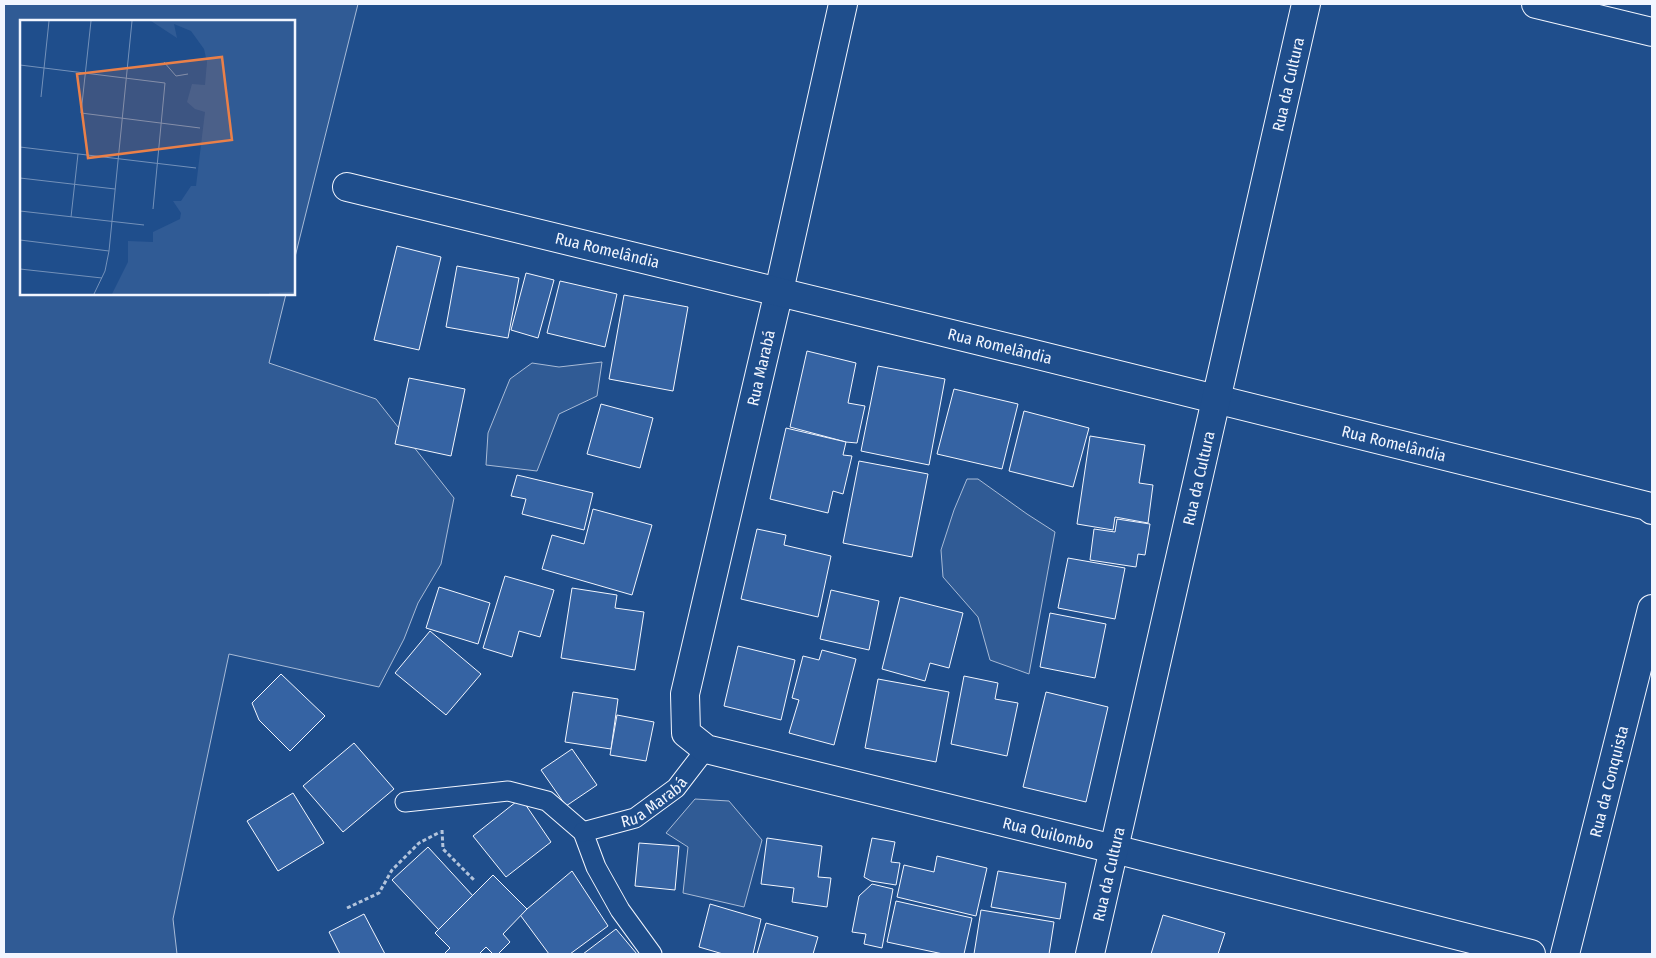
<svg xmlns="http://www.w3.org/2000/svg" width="1656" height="958" viewBox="0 0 1656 958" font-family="'Fira Sans Condensed',sans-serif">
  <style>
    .built { fill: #305b95; stroke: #a8bbd7 }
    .building { fill: #3563a3; stroke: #f2f6ff }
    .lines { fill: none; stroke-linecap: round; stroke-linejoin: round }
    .lane-casing { stroke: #f2f6ff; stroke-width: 21 }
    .street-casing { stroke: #f2f6ff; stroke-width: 30 }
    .path { stroke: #b3c4dc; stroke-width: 3; stroke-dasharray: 4 2.5; stroke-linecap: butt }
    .lane { stroke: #1f4e8c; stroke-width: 19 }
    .street { stroke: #1f4e8c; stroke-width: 28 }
    .labels { text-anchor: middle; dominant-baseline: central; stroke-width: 4; stroke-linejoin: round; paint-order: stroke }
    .street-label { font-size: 16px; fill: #f2f6ff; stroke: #1f4e8c }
    .inset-river { fill: none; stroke: #446ba0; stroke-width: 2.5 }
    .inset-road { fill: none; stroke: #7391ba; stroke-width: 1 }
    .view { fill: #ea8049; fill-opacity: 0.15; stroke: #ea8049; stroke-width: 2.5 }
    .inset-edge { fill: none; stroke: #f2f6ff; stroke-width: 2.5 }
  </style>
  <rect width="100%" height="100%" fill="#1f4e8c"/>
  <g class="built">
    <polygon points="4,4 358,4 294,261 294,21 21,21 21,294 286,294 269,363 376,399 454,498 441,564 418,603 404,639 379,687 229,654 173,919 177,954 4,954"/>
    <polygon points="602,362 597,396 559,414 537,471 486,465 488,433 510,379 532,363 559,367"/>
    <polygon points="967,479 978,479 1027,514 1055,532 1029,674 990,660 978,617 943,577 941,550 954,510"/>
    <polygon points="695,799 729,801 762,840 744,907 683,893 688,847 666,833"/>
  </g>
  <g class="building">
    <polygon points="397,246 441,257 419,350 374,340"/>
    <polygon points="457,266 519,278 508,338 446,327"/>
    <polygon points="526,273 554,280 538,338 511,330"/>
    <polygon points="560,281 617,294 605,347 547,333"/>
    <polygon points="624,295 688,307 673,391 609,379"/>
    <polygon points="807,351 856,363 848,403 865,406 857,443 846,442 790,427"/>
    <polygon points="878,366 945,379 929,465 861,451"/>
    <polygon points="409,378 465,389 451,456 395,444"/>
    <polygon points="954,389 1018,404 1002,469 937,454"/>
    <polygon points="601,404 653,418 640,468 587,454"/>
    <polygon points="1024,411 1089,428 1073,487 1009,471"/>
    <polygon points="786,428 846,442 843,455 852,456 843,494 833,491 828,513 770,499"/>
    <polygon points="1090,436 1145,445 1139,483 1153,485 1148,523 1115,517 1113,530 1077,524"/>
    <polygon points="859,461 928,474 912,557 843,543"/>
    <polygon points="517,475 593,493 584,530 522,514 526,499 511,496"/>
    <polygon points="593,509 652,525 632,595 542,569 552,535 584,544"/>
    <polygon points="1117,519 1150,524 1145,555 1138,554 1136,567 1090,560 1094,529 1115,532"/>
    <polygon points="757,529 786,535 784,545 831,556 818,617 741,599"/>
    <polygon points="1068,558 1125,568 1115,619 1058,608"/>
    <polygon points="505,576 554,590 540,637 519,631 512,657 483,648"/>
    <polygon points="439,587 490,603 478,644 426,628"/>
    <polygon points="572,588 617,595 615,608 644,612 635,670 561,658"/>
    <polygon points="831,590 879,601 869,650 820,639"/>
    <polygon points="900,597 963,613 949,668 930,663 925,681 882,669"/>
    <polygon points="1050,613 1106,624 1095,678 1040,667"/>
    <polygon points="430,631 481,674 446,715 395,673"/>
    <polygon points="738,646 795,660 781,720 724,706"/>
    <polygon points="822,650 856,659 834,745 789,733 799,700 792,698 803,656 819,660"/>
    <polygon points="281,674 325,716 290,751 259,720 252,703"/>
    <polygon points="964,676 998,683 995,699 1018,703 1007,756 951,744"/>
    <polygon points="878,679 949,692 936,762 865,748"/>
    <polygon points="573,692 618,699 611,749 565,742"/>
    <polygon points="1046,692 1108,707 1086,802 1023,787"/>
    <polygon points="617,715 654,722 646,761 610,755"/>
    <polygon points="354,743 394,789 343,832 303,786"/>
    <polygon points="572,749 597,785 566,806 541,770"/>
    <polygon points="293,793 324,843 278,871 247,821"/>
    <polygon points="521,798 551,842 506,877 473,836"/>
    <polygon points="767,838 822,846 818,877 831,878 827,907 792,902 794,888 761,884"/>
    <polygon points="872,838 895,842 891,862 900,863 896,885 871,881 864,877"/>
    <polygon points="639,843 679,846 675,890 635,886"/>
    <polygon points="428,847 474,897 439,930 392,880"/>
    <polygon points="937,856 987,868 976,916 897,897 904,865 934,872"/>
    <polygon points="572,871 608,926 570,954 549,954 518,912 527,909"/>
    <polygon points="998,871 1066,883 1060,919 991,907"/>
    <polygon points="493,875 527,909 503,934 510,942 498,954 493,954 486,947 479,954 444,954 450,948 435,933"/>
    <polygon points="872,884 893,889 882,948 864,944 866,934 852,932 859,896"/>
    <polygon points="896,901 972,918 964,954 943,954 887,942"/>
    <polygon points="710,904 761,919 753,954 723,954 699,947"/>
    <polygon points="981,910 1054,922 1049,954 974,954"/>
    <polygon points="364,914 385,954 340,954 329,932"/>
    <polygon points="1163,915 1225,933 1218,954 1151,954"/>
    <polygon points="766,923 818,937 813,954 757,954"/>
    <polygon points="616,929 637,954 583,954"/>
  </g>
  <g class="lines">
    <g class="lane-casing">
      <g id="lane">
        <polyline points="405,802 508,791 547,801 583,832 596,867 620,910 652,954"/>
        <path id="s1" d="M583 832 635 818 676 788 706 749"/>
      </g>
    </g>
    <g class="street-casing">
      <g id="street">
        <path id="s2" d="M843 4 779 291 685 694 686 733 706 749 1114 849 1531 954"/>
        <polyline points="1536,4 1652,32"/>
        <path id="s3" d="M347 187C781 291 1214 398 1647 506L1652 510"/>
        <path id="s4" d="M1090 954 1306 4"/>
        <path id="s5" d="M1565 954 1652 609"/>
      </g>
    </g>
    <g class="path">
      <polyline points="442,830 443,849 475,881"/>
      <polyline points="347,908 379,893 392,870 419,843 440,832"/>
    </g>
    <use href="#lane" class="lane"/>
    <use href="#street" class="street"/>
  </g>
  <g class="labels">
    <g class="street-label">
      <text stroke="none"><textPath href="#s4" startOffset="892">Rua da Cultura</textPath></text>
      <text stroke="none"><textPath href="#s3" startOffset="268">Rua Romelândia</textPath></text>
      <text stroke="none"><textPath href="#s3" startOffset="672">Rua Romelândia</textPath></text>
      <text transform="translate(761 368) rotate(-77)">Rua Marabá</text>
      <text stroke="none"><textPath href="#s3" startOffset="1078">Rua Romelândia</textPath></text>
      <text stroke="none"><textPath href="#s4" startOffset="488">Rua da Cultura</textPath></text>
      <text stroke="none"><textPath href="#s5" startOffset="178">Rua da Conquista</textPath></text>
      <text stroke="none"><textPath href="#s1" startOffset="78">Rua Marabá</textPath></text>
      <text stroke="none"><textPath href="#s2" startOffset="1125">Rua Quilombo</textPath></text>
      <text stroke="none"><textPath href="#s4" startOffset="82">Rua da Cultura</textPath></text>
    </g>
  </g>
  <g transform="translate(20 20)">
    <rect width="275" height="275" fill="#1f4e8c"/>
    <path d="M131 1H275V274H92L108 242V221L133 222V212L160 199 161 193 153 181H161L171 166H176L185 92 175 89 167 82 172 64 185 65 187 42 184 29 171 11 154 4 157 18Z" fill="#305b95"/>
    <path class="inset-river" d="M249 274 275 273"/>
    <path class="inset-road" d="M71 1 61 93 180 108M144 42 156 56 168 54M0 45 145 63 133 189M21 77 29 1M0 127 176 148M0 158 95 169M0 191 124 205M51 197 58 134M0 220 89 231M0 249 82 258M74 274 85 251 89 231 112 1"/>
    <path class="view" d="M202 37 212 120 68 138 57 54Z"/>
    <rect width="275" height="275" class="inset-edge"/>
  </g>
  <rect width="1656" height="958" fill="none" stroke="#f2f6ff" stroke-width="10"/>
</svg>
